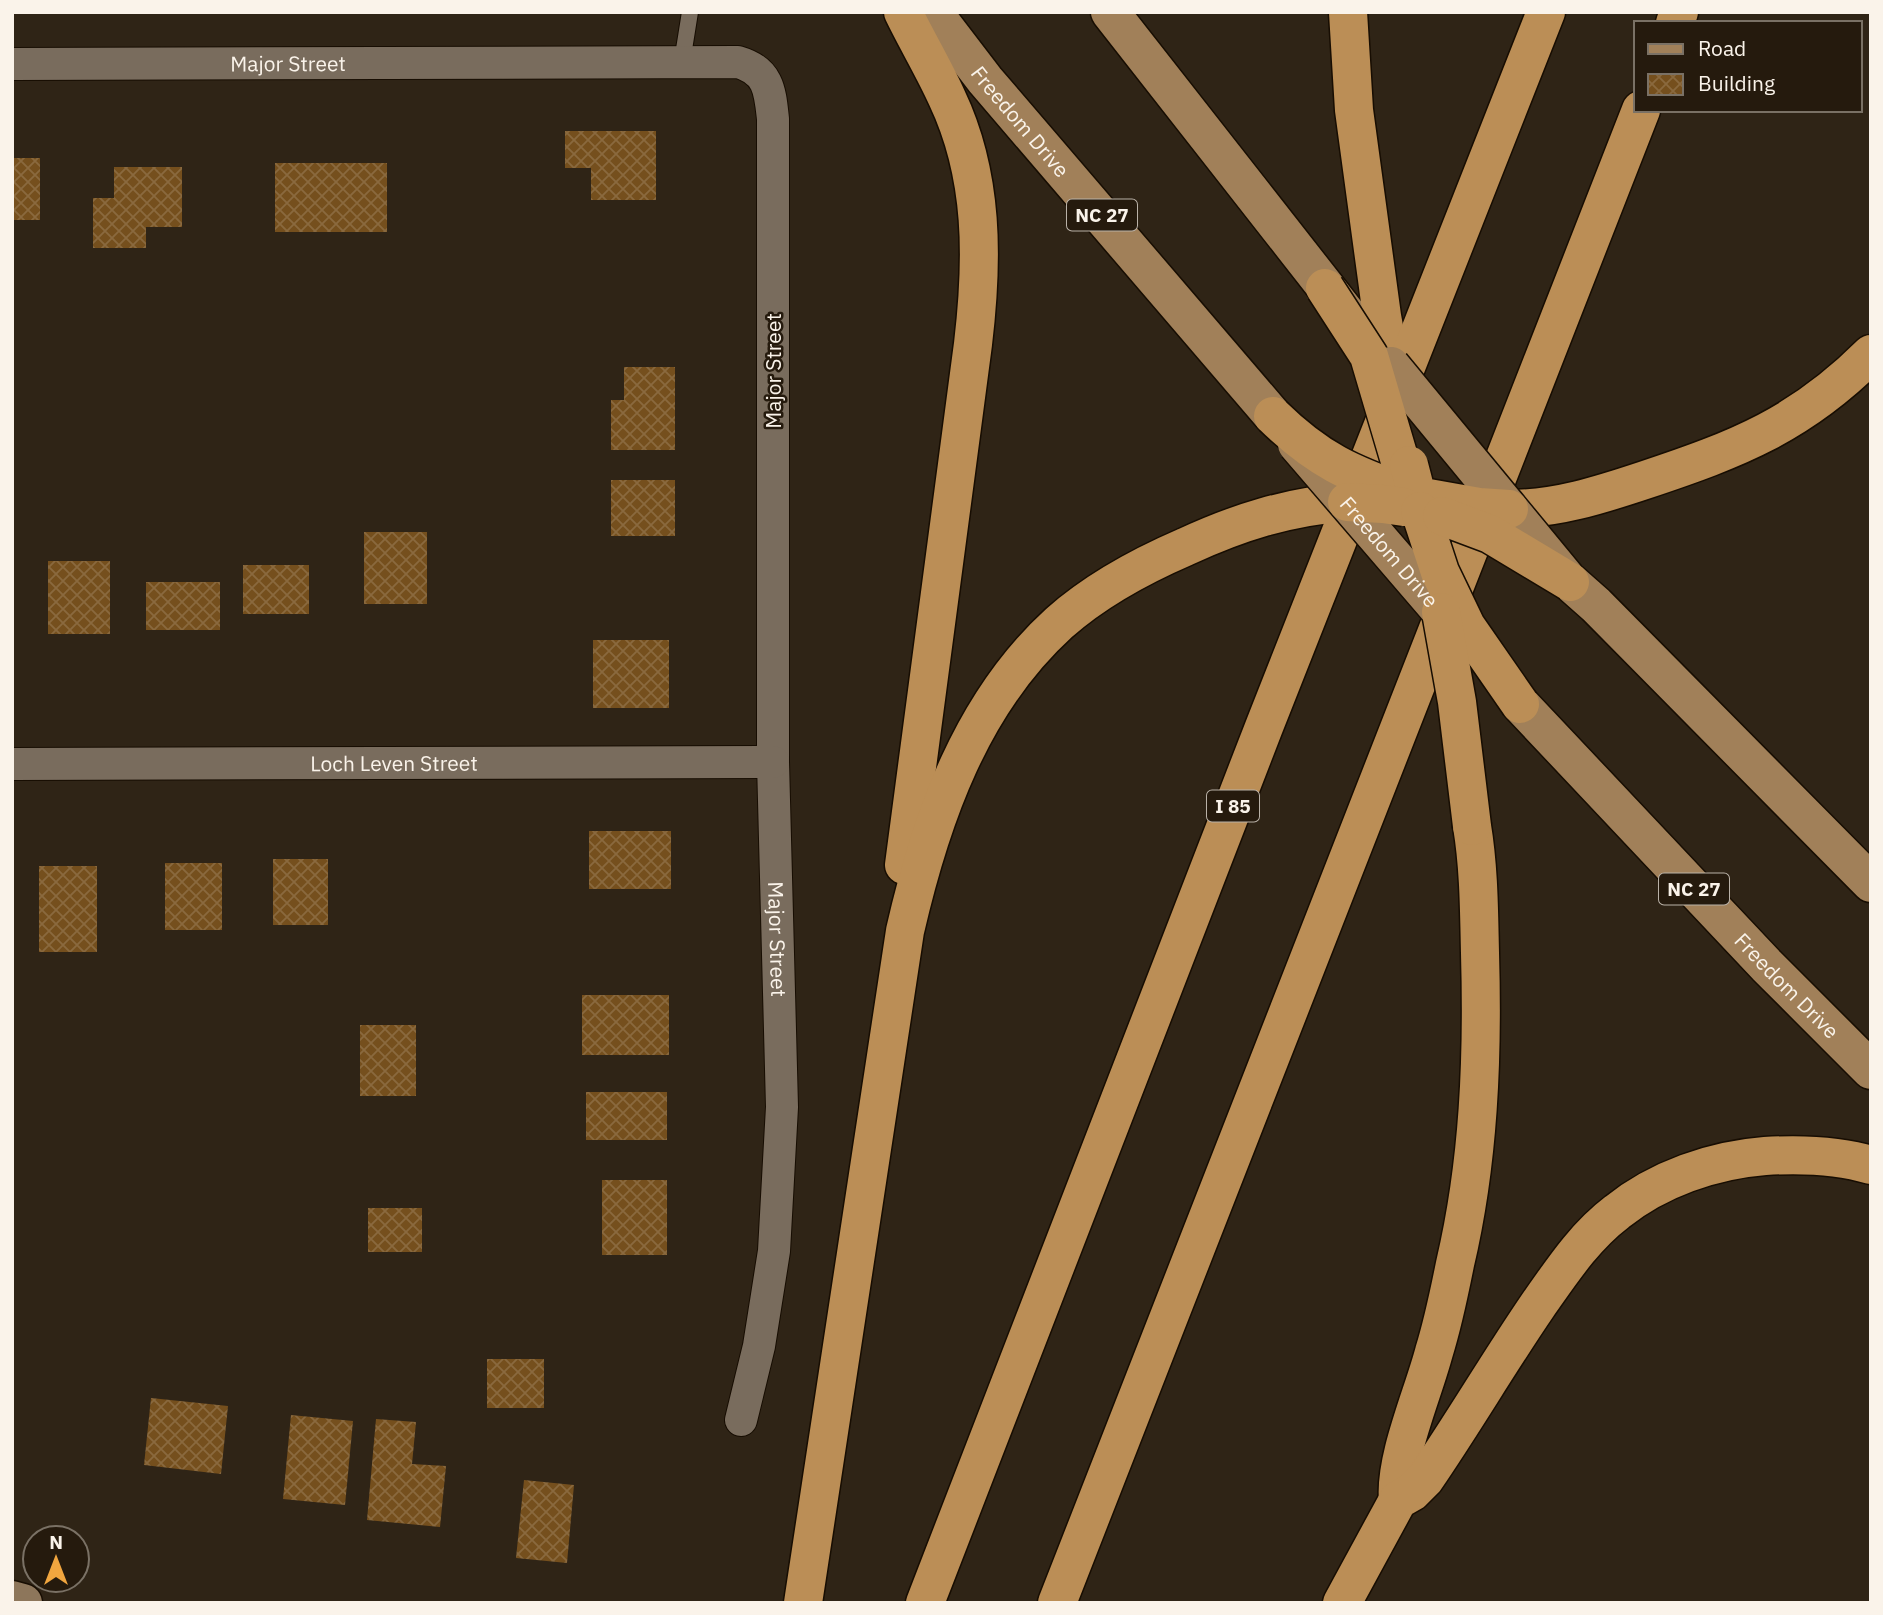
<svg xmlns="http://www.w3.org/2000/svg" width="1883" height="1615" viewBox="0 0 1883 1615" font-family="'IBM Plex Sans',sans-serif">
  <style>
    .building { fill: url(#building-cross-hatch) }
    .lines { fill: none; stroke-linecap: round; stroke-linejoin: round }
    .lane-casing { stroke: #170d02; stroke-width: 18 }
    .street-casing { stroke: #170d02; stroke-width: 34 }
    .secondary-casing { stroke: #170d02; stroke-width: 41 }
    .primary-casing { stroke: #170d02; stroke-width: 41 }
    .highway-casing { stroke: #170d02; stroke-width: 41 }
    .lane { stroke: #796c5d; stroke-width: 16 }
    .street { stroke: #796c5d; stroke-width: 32 }
    .secondary { stroke: #8d765b; stroke-width: 38 }
    .primary { stroke: #a18059; stroke-width: 38 }
    .highway { stroke: #bb8e56; stroke-width: 38 }
    .primary-bridge-casing { stroke: #170d02; stroke-width: 41; stroke-linecap: butt }
    .highway-bridge-casing { stroke: #170d02; stroke-width: 41; stroke-linecap: butt }
    .primary-bridge { stroke: #a18059; stroke-width: 38 }
    .highway-bridge { stroke: #bb8e56; stroke-width: 38 }
    .labels { text-anchor: middle; dominant-baseline: central; stroke-width: 5; stroke-linejoin: round; paint-order: stroke }
    .shield { fill: #251a0d; stroke: #bab2a8; stroke-width: 2 }
    .shield-label { font-size: 19px; font-weight: bold; fill: #faf3ea }
    .street-label { font-size: 21px; fill: #faf3ea; stroke: #251a0d }
  </style>
  <defs>
    <pattern id="building-cross-hatch" width="8" height="8" patternUnits="userSpaceOnUse" patternTransform="scale(1.75)"><rect width="8" height="8" fill="#754f1d"/><path d="M0 0l8 8M0 8l8-8" fill="none" stroke="#8a693e"/></pattern>
  </defs>
  <rect width="100%" height="100%" fill="#2f2416"/>
  <g class="building">
    <polygon points="565,131 656,131 656,200 591,200 591,168 565,168"/>
    <rect x="12" y="158" width="28" height="62"/>
    <rect x="275" y="163" width="112" height="69"/>
    <polygon points="114,167 182,167 182,227 146,227 146,248 93,248 93,198 114,198"/>
    <polygon points="624,367 675,367 675,450 611,450 611,400 624,400"/>
    <rect x="611" y="480" width="64" height="56"/>
    <rect x="364" y="532" width="63" height="72"/>
    <rect x="48" y="561" width="62" height="73"/>
    <rect x="243" y="565" width="66" height="49"/>
    <rect x="146" y="582" width="74" height="48"/>
    <rect x="593" y="640" width="76" height="68"/>
    <rect x="589" y="831" width="82" height="58"/>
    <rect x="273" y="859" width="55" height="66"/>
    <rect x="165" y="863" width="57" height="67"/>
    <rect x="39" y="866" width="58" height="86"/>
    <rect x="582" y="995" width="87" height="60"/>
    <rect x="360" y="1025" width="56" height="71"/>
    <rect x="586" y="1092" width="81" height="48"/>
    <rect x="602" y="1180" width="65" height="75"/>
    <rect x="368" y="1208" width="54" height="44"/>
    <rect x="487" y="1359" width="57" height="49"/>
    <polygon points="151,1398 228,1406 221,1474 144,1465"/>
    <polygon points="291,1415 353,1421 345,1505 283,1499"/>
    <polygon points="376,1419 416,1422 412,1464 446,1466 440,1527 367,1520"/>
    <polygon points="524,1480 574,1485 567,1563 516,1558"/>
  </g>
  <g class="lines">
    <g class="lane-casing">
      <polyline id="lane" points="682,62 690,12"/>
    </g>
    <g class="street-casing">
      <g id="street">
        <path id="s1" d="M12 64 738 62C769 71 770 91 773 119V762L782 1107 774 1251 759 1346 741 1420"/>
        <path id="s2" d="M12 764 773 762"/>
      </g>
    </g>
    <g class="secondary-casing">
      <polyline id="secondary" points="12,1600 23,1603"/>
    </g>
    <g class="primary-casing">
      <g id="primary">
        <path id="s3" d="M933 12 985 80 1273 416"/>
        <polyline points="1110,12 1346,313"/>
        <polyline points="1570,582 1596,605 1871,883"/>
        <path id="s4" d="M1520 704 1767 966 1871 1070"/>
      </g>
    </g>
    <g class="highway-casing">
      <g id="highway">
        <path d="M903 12C917 41 934 69 947 98 984 176 983 260 973 344L904 865"/>
        <polyline points="1348,12 1354,110 1382,316 1391,366"/>
        <polyline points="1675,23 1679,12"/>
        <path d="M1509 509C1556 509 1600 495 1645 480 1738 449 1800 425 1871 354"/>
        <path d="M1398 1500C1394 1459 1423 1394 1434 1352 1443 1323 1449 1294 1455 1264 1479 1162 1483 1058 1480 953 1479 911 1479 868 1472 826"/>
        <path d="M803 1603 905 931C931 818 971 703 1059 623 1095 591 1141 566 1185 547 1239 522 1287 507 1347 502"/>
        <polyline points="925,1603 1264,727 1546,12"/>
        <polyline points="1057,1603 1641,110"/>
        <path d="M1342 1603 1398 1500 1412 1492 1425 1479C1464 1422 1499 1362 1538 1305 1562 1271 1584 1237 1617 1212 1658 1179 1713 1160 1765 1156 1799 1154 1838 1155 1871 1165"/>
      </g>
    </g>
    <use href="#lane" class="lane"/>
    <use href="#street" class="street"/>
    <use href="#secondary" class="secondary"/>
    <use href="#primary" class="primary"/>
    <use href="#highway" class="highway"/>
    <g class="primary-bridge-casing">
      <g id="primary-bridge">
        <polyline points="1391,366 1566,578"/>
        <path id="s5" d="M1297 444 1463 637"/>
      </g>
    </g>
    <g class="highway-bridge-casing">
      <g id="highway-bridge">
        <polyline points="1325,288 1369,356 1410,495"/>
        <path d="M1273 416C1318 460 1350 474 1410 495"/>
        <polyline points="1409,465 1417,496 1479,507 1509,509"/>
        <polyline points="1347,502 1383,504 1404,507"/>
        <polyline points="1420,511 1440,572 1466,626 1520,704"/>
        <polyline points="1442,516 1490,534 1570,582"/>
        <polyline points="1441,612 1457,702 1472,826"/>
      </g>
    </g>
    <use href="#primary-bridge" class="primary-bridge"/>
    <use href="#highway-bridge" class="highway-bridge"/>
  </g>
  <g class="labels">
    <g class="shield">
      <rect x="1067" y="199.5" width="70" height="31" rx="5"/>
      <rect x="1207" y="790.5" width="52" height="31" rx="5"/>
      <rect x="1659" y="873.5" width="70" height="31" rx="5"/>
    </g>
    <g class="shield-label">
      <text x="1102" y="215">NC 27</text>
      <text x="1233" y="806">I 85</text>
      <text x="1694" y="889">NC 27</text>
    </g>
    <g class="street-label">
      <text stroke="none"><textPath href="#s1" startOffset="276">Major Street</textPath></text>
      <text stroke="none"><textPath href="#s3" startOffset="140">Freedom Drive</textPath></text>
      <text transform="translate(773 371) rotate(-90)">Major Street</text>
      <text stroke="none"><textPath href="#s5" startOffset="142">Freedom Drive</textPath></text>
      <text stroke="none"><textPath href="#s2" startOffset="382">Loch Leven Street</textPath></text>
      <text stroke="none"><textPath href="#s1" startOffset="1619">Major Street</textPath></text>
      <text stroke="none"><textPath href="#s4" startOffset="388">Freedom Drive</textPath></text>
    </g>
  </g>
  <rect width="1883" height="1615" fill="none" stroke="#faf3ea" stroke-width="28"/>
  <rect x="1634" y="21" width="228" height="91" fill="#251a0d" stroke="#7a7165" stroke-width="2"/>
  <rect x="1648" y="44" width="35" height="10" fill="#a18059" stroke="#7a7165" stroke-width="2"/>
  <text x="1698" y="56" font-size="21" fill="#faf3ea">Road</text>
  <rect x="1648" y="74" width="35" height="21" fill="url(#building-cross-hatch)" stroke="#7a7165" stroke-width="2"/>
  <text x="1698" y="91" font-size="21" fill="#faf3ea">Building</text>
  <g transform="translate(56 1559)"><circle r="33" fill="#251a0d" stroke="#7a7165" stroke-width="2"/>
  <path d="M0-5L12 26L0 18L-12 26Z" fill="#f1a63f"/>
  <text y="-10" font-size="19" font-weight="bold" text-anchor="middle" fill="#faf3ea">N</text>
  </g>
</svg>
